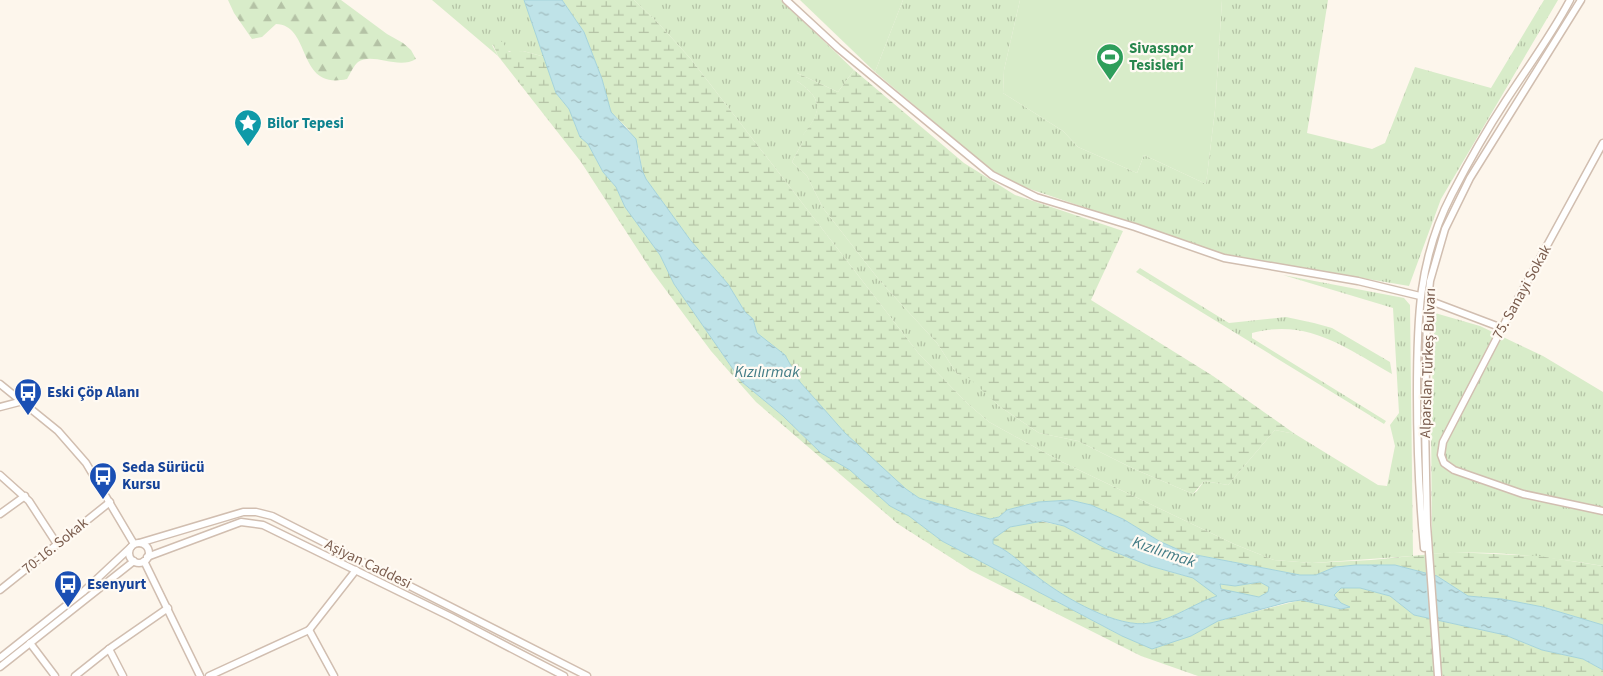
<svg xmlns="http://www.w3.org/2000/svg" width="1603" height="676" viewBox="0 0 1603 676" font-family="'Source Sans 3',sans-serif">
  <style>
    .grass { fill: url(#grass-tufts) }
    .forest { fill: url(#forest-firs) }
    .wetland { fill: url(#wetland-marsh) }
    .park { fill: #d8ecc9 }
    .water { fill: url(#water-ripples); stroke: #a5d3da; fill-rule: evenodd }
    .lines { fill: none; stroke-linecap: round; stroke-linejoin: round }
    .minor-casing { stroke: #d1beb0; stroke-width: 9 }
    .minor { stroke: #fff; stroke-width: 6 }
    .labels { text-anchor: middle; dominant-baseline: central; stroke-width: 4.5; stroke-linejoin: round; paint-order: stroke }
    .leisure-label { font-size: 15px; font-weight: bold; fill: #27864d; stroke: #fffaf3; text-anchor: start }
    .culture-label { font-size: 15px; font-weight: bold; fill: #0d838f; stroke: #fffaf3; text-anchor: start }
    .street-label { font-size: 15px; fill: #7a5c4d; stroke: #fffaf3 }
    .transit-label { font-size: 15px; font-weight: bold; fill: #164399; stroke: #fffaf3; text-anchor: start }
    .water-label { font-size: 16px; font-style: italic; fill: #437c86; stroke: #fffaf3 }
  </style>
  <defs>
    <pattern id="grass-tufts" width="24" height="20" patternUnits="userSpaceOnUse" patternTransform="scale(1.25)"><rect width="24" height="20" fill="#d8ecc9"/><path d="M3 7l-1-3M5 7V3M7 7l1-3M15 17l-1-3M17 17v-4M19 17l1-3" fill="none" stroke="#b4c2a5"/></pattern>
    <pattern id="forest-firs" width="22" height="20" patternUnits="userSpaceOnUse" patternTransform="scale(1.25)"><rect width="22" height="20" fill="#d8ecc9"/><path d="M5 1l3.5 6h-7zM16 11l3.5 6h-7z" fill="#b4c2a5"/></pattern>
    <pattern id="wetland-marsh" width="20" height="14" patternUnits="userSpaceOnUse" patternTransform="scale(1.25)"><rect width="20" height="14" fill="#d8ecc9"/><path d="M1 5h8M5 5V1M11 12h8M15 12V8" fill="none" stroke="#b4c2a5"/></pattern>
    <pattern id="water-ripples" width="26" height="14" patternUnits="userSpaceOnUse" patternTransform="scale(1.25)"><rect width="26" height="14" fill="#bfe3e8"/><path d="M2 4q2-2 4 0t4 0M15 11q2-2 4 0t4 0" fill="none" stroke="#a0bbbe"/></pattern>
  </defs>
  <rect width="100%" height="100%" fill="#fdf6ec"/>
  <g class="grass">
    <polygon points="432,0 524,0 545,57 523,51 514,53 492,45 498,56"/>
    <path d="M634 0H781L854 70 838 92 797 73V81C824 100 822 111 803 135V141L792 162 807 176 823 208 880 281 937 343 957 374 969 377 999 406 1039 433 1078 441 1134 469 1193 494 1197 491 1204 481 1228 485 1275 430 1295 434 1378 485 1387 486 1395 446 1390 425 1399 413 1393 308 1283 275 1404 298 1410 305 1413 556 1312 563 1274 560 1234 544 1060 461 989 422 968 404 919 354 690 58 659 24Z"/>
    <polygon points="903,0 1020,0 1004,70 1003,93 1063,131 1078,147 1137,173 1144,155 1206,184 1215,110 1222,0 1328,0 1307,133 1372,149 1385,143 1415,67 1491,88 1544,0 1558,0 1441,199 1409,286 1226,255 1024,187 992,171 875,72"/>
    <path d="M1140 268 1229 323 1286 317 1314 323 1332 328 1390 362 1392 374C1346 348 1308 318 1252 333V338L1386 421 1384 424 1136 272Z"/>
    <path d="M1435 313 1480 326 1543 356 1603 392V566C1547 557 1489 549 1432 554L1431 409Z"/>
  </g>
  <path class="forest" d="M228 0H341L387 34 403 43 411 50 416 59C398 70 373 52 358 62 354 65 350 74 347 79 296 91 312 25 276 24L262 37 252 39 234 13Z"/>
  <g class="wetland">
    <polygon points="562,0 634,0 659,24 690,58 919,354 968,404 989,422 1060,461 1234,544 1274,560 1312,563 1371,560 1453,552 1539,556 1603,566 1603,625 1543,607 1502,599 1468,596 1437,576 1395,565 1356,565 1335,567 1316,575 1300,575 1186,553 1159,541 1123,519 1091,505 1070,500 1038,502 1007,510 999,517 990,519 919,498 906,489 845,433 800,382 785,356 757,333 753,319 745,312 728,284 691,241 646,179 642,170 639,149 629,130 611,112 602,79 584,32"/>
    <polygon points="496,38 501,40 509,52 523,51 545,57 556,93 569,109 580,137 588,144 603,172 616,187 625,207 660,255 674,284 742,382 783,416 821,453 850,470 890,506 909,516 942,541 1122,636 1191,636 1218,621 1301,600 1340,609 1349,607 1341,603 1334,595 1341,588 1360,588 1390,596 1414,615 1505,635 1542,650 1583,659 1603,670 1603,676 1198,676 1141,656 970,570 898,524 756,402 711,351 651,270 581,162 498,56 491,40"/>
    <path d="M854 70 964 163 1015 195 1123 231 1091 300 1213 376 1295 434 1275 430 1228 485 1204 481 1193 494 1134 469 1078 441 1039 433 999 406 969 378 957 374 937 343 880 281 823 208 807 176 792 162 803 141 802 136C822 111 824 100 797 81V73L838 92Z"/>
    <path d="M1038 521 1064 526 1114 552 1160 569 1193 578 1218 596C1195 603 1175 618 1151 623 1118 629 1065 598 1039 578 1023 566 1012 552 993 544V539L1010 527Z"/>
    <polygon points="1260,582 1269,587 1268,592 1259,597 1226,591 1221,589 1220,584 1235,586"/>
  </g>
  <g class="park">
    <polygon points="800,0 903,0 875,72"/>
    <polygon points="1020,0 1222,0 1215,110 1206,184 1144,155 1137,173 1078,147 1063,131 1003,93 1004,70"/>
  </g>
  <path class="water" d="M524 0H562L584 32 602 79 611 112 636 139 642 170 646 179 691 241 728 284 745 312 753 319 757 333 785 355 800 382 845 433 906 489 919 498 990 519 999 517 1007 510 1038 502 1070 500 1091 505 1123 519 1159 541 1186 553 1300 575H1316L1335 567 1356 565H1395L1437 576 1468 596 1502 599 1543 607 1603 625V670L1583 659 1542 650 1505 635 1414 615 1390 596 1360 588H1341L1334 595 1341 603 1350 607 1341 609 1301 600 1288 602 1218 621 1191 636 1152 649 1122 636 942 541 909 516 890 506 850 470 821 453 783 416 742 382 674 284 660 255 625 207 616 187 603 172 588 144 580 137 569 109 556 93ZM1043 521 1064 526 1105 548 1150 566 1193 578 1217 596C1194 603 1175 619 1150 623 1118 629 1065 598 1039 578 1023 566 1012 552 993 544V539L1010 527ZM1260 582 1269 587 1268 592 1259 597 1221 589 1220 584 1235 586Z"/>
  <g class="lines">
    <g class="minor-casing">
      <g id="minor">
        <polyline points="786,0 838,48 992,175 1036,197 1135,227 1224,258 1358,281 1420,296"/>
        <polyline points="1603,143 1502,328 1443,442 1441,455 1444,463 1454,470 1523,494 1603,511"/>
        <polyline points="1428,300 1502,328"/>
        <polyline points="0,384 58,431 86,463 134,544"/>
        <polyline points="0,407 23,401"/>
        <polyline points="0,475 29,501 57,544"/>
        <polyline points="0,514 25,496"/>
        <polyline points="139,543 243,512 256,512 272,516 587,676"/>
        <circle cx="139" cy="553" r="10"/>
        <path d="M1424 548C1419 496 1417 444 1417 393 1417 321 1418 259 1452 194 1468 163 1486 131 1505 102 1527 68 1551 36 1570 0"/>
        <polyline points="147,557 241,522 263,525 451,617 564,676"/>
        <polyline points="144,561 200,676"/>
        <polyline points="0,590 110,502"/>
        <polyline points="309,630 334,676"/>
        <polyline points="30,643 55,676"/>
        <polyline points="109,649 123,676"/>
        <polyline points="0,658 83,592 131,547"/>
        <polyline points="0,667 134,561"/>
        <polyline points="75,676 109,649 168,608"/>
        <polyline points="209,676 309,630 356,570"/>
        <polyline points="1438,676 1427,525 1425,424 1427,311 1430,281 1445,229 1470,178 1581,0"/>
      </g>
    </g>
    <use href="#minor" class="minor"/>
  </g>
  <defs>
    <g id="stadium-pin" transform="scale(1.4375)"><path d="M0 17L-7.5 6A9.5 9.5 0 1 1 7.5 6Z" fill="#2e9e5b" stroke="#fffaf3"/><path d="M0-5a6.5 5 0 1 0 0 10a6.5 5 0 1 0 0-10ZM-3.5-1.8h7v3.6h-7Z" fill="#fff"/></g>
    <g id="sight-pin" transform="scale(1.4375)"><path d="M0 17L-7.5 6A9.5 9.5 0 1 1 7.5 6Z" fill="#0f9aa8" stroke="#fffaf3"/><path d="M0-6L1.8-2.2L6-1.7L2.9 1.2L3.7 5.4L0 3.3L-3.7 5.4L-2.9 1.2L-6-1.7L-1.8-2.2Z" fill="#fff"/></g>
    <g id="bus-pin" transform="scale(1.4375)"><path d="M0 17L-7.5 6A9.5 9.5 0 1 1 7.5 6Z" fill="#1a4fb4" stroke="#fffaf3"/><path d="M-5-6H5V4H4V6H2V4H-2V6H-4V4H-5ZM-3.5-4V0h7V-4ZM-3.5 1.2v1.5H-2V1.2ZM2 1.2v1.5H3.5V1.2Z" fill="#fff"/></g>
  </defs>
  <g fill-rule="evenodd">
    <use href="#stadium-pin" x="1110" y="57"/>
    <use href="#sight-pin" x="248" y="123"/>
    <use href="#bus-pin" x="28" y="392"/>
    <use href="#bus-pin" x="103" y="476"/>
    <use href="#bus-pin" x="68" y="584"/>
  </g>
  <g class="labels">
    <g class="leisure-label">
      <text x="1129" y="48">Sivasspor<tspan x="1129" dy="17">Tesisleri</tspan></text>
    </g>
    <g class="culture-label">
      <text x="267" y="123">Bilor Tepesi</text>
    </g>
    <g class="street-label">
      <text transform="translate(1522 292) rotate(-61)">75. Sanayi Sokak</text>
      <text transform="translate(1428 363) rotate(-88)">Alparslan Türkeş Bulvarı</text>
      <text transform="translate(55 546) rotate(-39)">70-16. Sokak</text>
      <text transform="translate(368 564) rotate(26)">Aşiyan Caddesi</text>
    </g>
    <g class="transit-label">
      <text x="47" y="392">Eski Çöp Alanı</text>
      <text x="122" y="467">Seda Sürücü<tspan x="122" dy="17">Kursu</tspan></text>
      <text x="87" y="584">Esenyurt</text>
    </g>
    <g class="water-label">
      <text x="767" y="372">Kızılırmak</text>
      <text transform="translate(1164 552) rotate(19)">Kızılırmak</text>
    </g>
  </g>
</svg>
